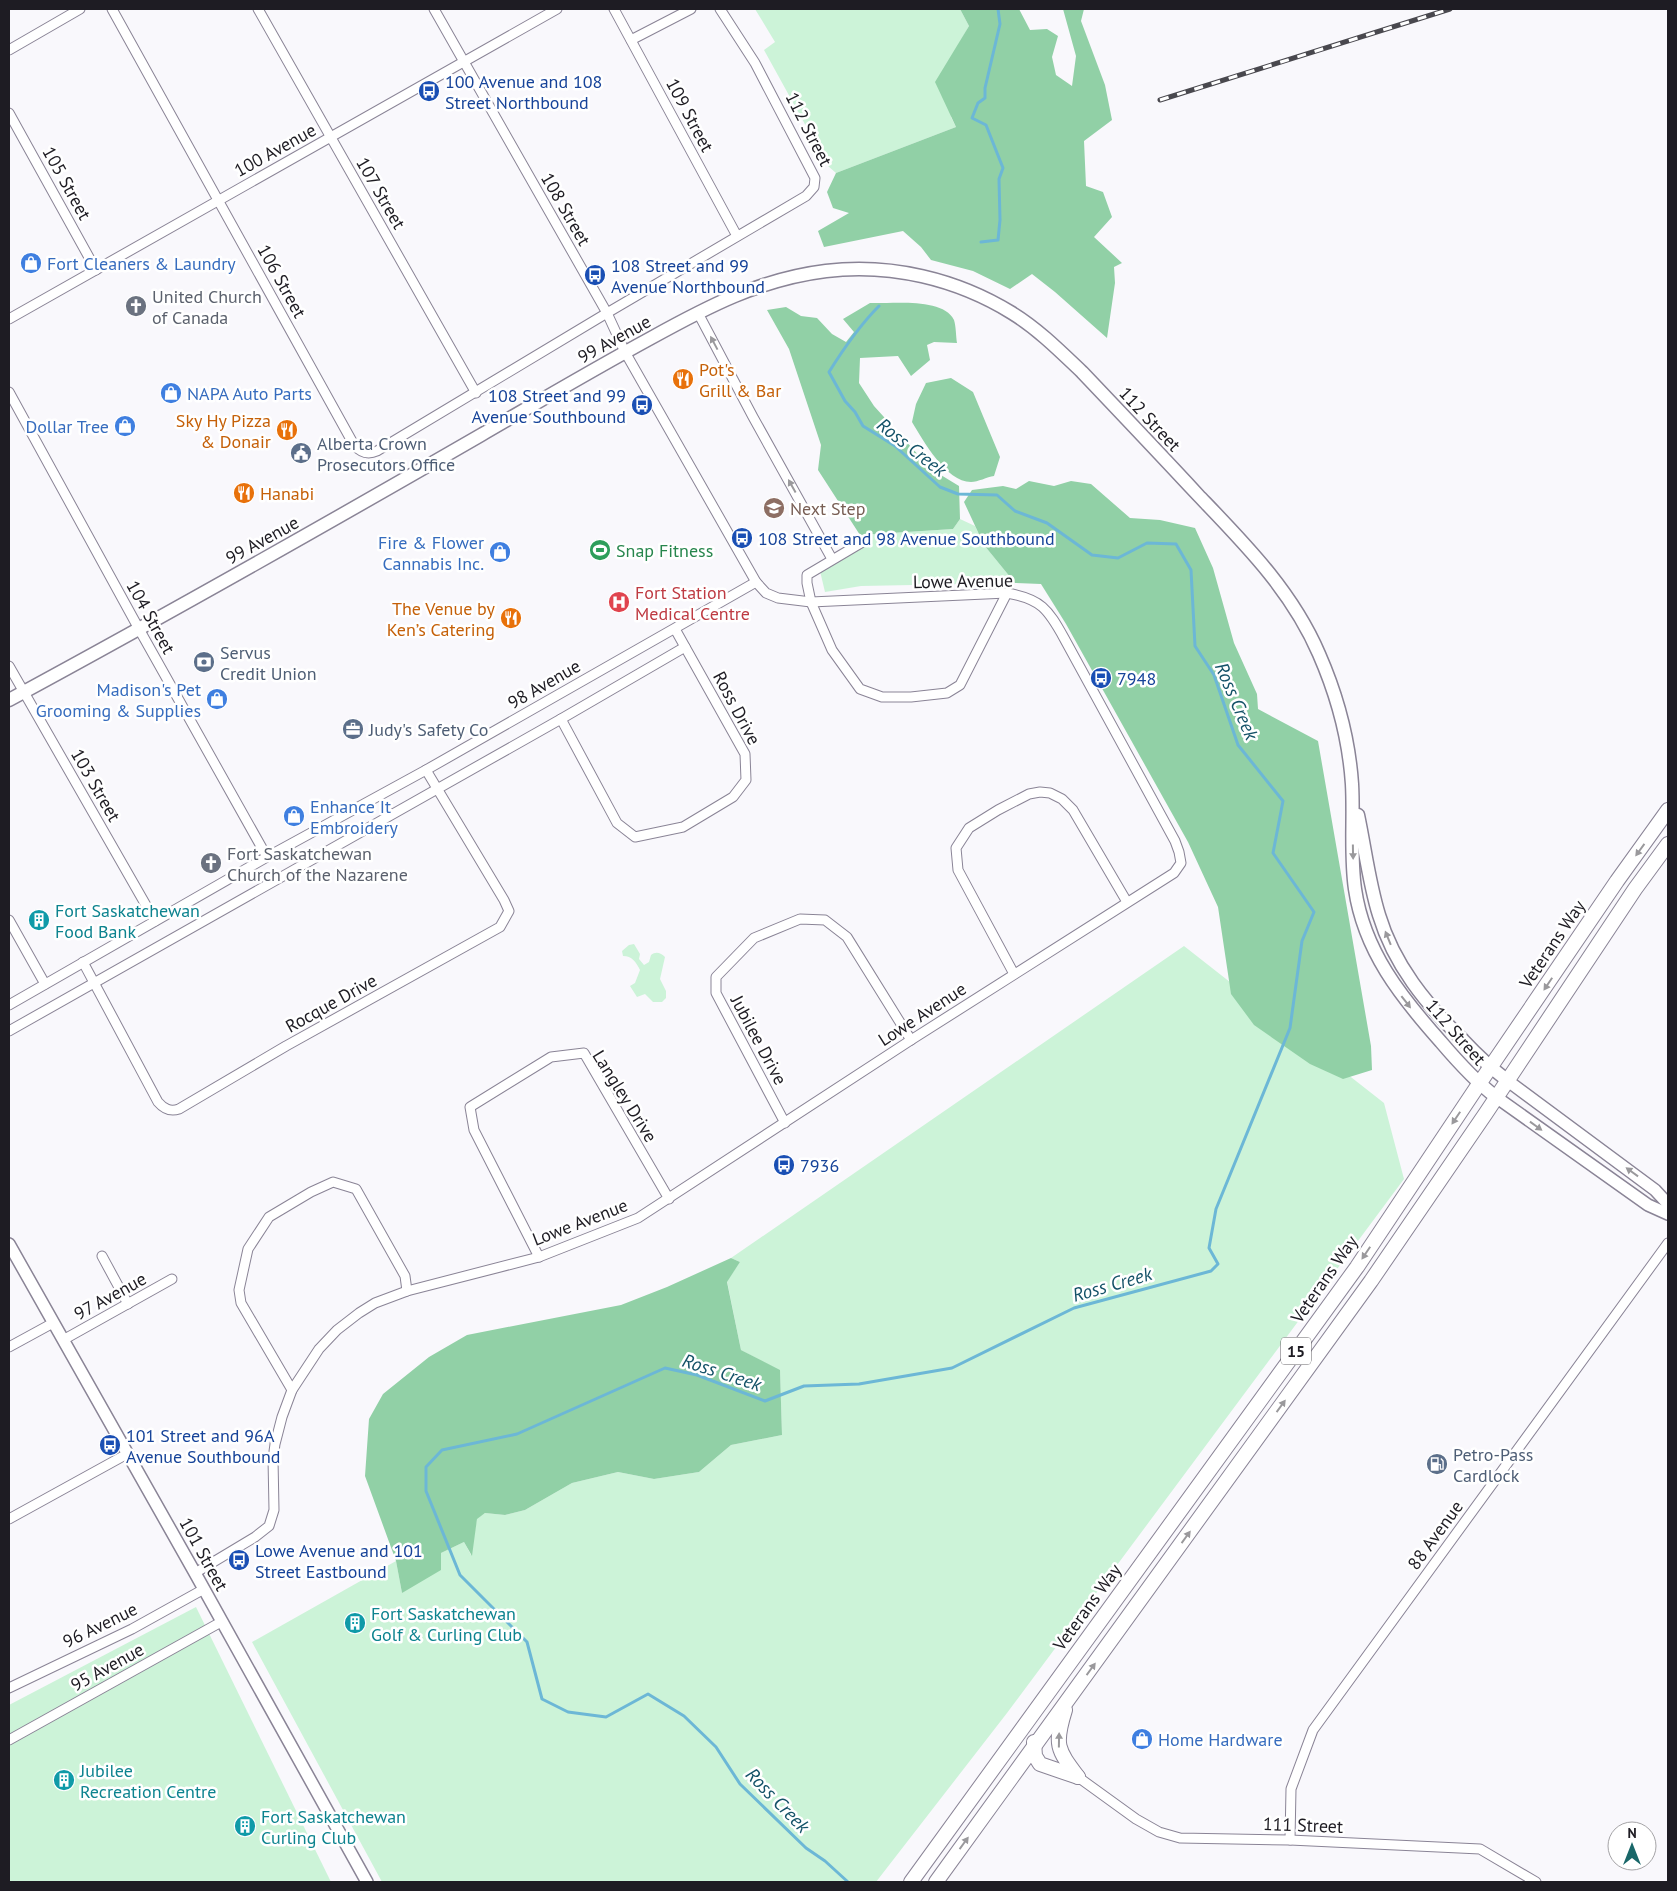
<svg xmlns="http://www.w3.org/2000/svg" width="1677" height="1891" viewBox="0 0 1677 1891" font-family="'PT Sans',sans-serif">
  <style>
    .green { fill: #ccf3d8 }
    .forest { fill: #91d0a6 }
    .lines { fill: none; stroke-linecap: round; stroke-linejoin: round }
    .stream { stroke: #6cb7d6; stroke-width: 3 }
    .minor-casing { stroke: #8a8496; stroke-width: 11 }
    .tertiary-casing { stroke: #8a8496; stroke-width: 14 }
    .secondary-casing { stroke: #8a8496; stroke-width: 15 }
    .primary-casing { stroke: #8a8496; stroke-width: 16 }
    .minor { stroke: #fff; stroke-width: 9 }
    .tertiary { stroke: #fff; stroke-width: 11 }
    .secondary { stroke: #fff; stroke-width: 12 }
    .primary { stroke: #fff; stroke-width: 14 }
    .rail-casing { stroke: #49484e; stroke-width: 5 }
    .rail { stroke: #fff; stroke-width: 3; stroke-dasharray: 9; stroke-linecap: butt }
    .oneway { fill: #9a999c }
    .labels { text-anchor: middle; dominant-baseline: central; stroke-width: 5; stroke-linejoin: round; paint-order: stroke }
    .shield { fill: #fff; stroke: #626065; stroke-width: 1 }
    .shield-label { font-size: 16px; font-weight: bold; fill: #1e1c23 }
    .transit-label { font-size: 18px; fill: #164399; stroke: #fff; text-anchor: start }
    .street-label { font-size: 18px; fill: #1e1c23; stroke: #fff }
    .shop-label { font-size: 18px; fill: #366cbe; stroke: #fff; text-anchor: start }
    .worship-label { font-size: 18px; fill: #5b616d; stroke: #fff; text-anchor: start }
    .food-label { font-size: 18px; fill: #c56008; stroke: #fff; text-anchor: start }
    .service-label { font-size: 18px; fill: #4e5e75; stroke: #fff; text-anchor: start }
    .education-label { font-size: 18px; fill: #785e54; stroke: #fff; text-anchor: start }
    .leisure-label { font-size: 18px; fill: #27864d; stroke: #fff; text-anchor: start }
    .health-label { font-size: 18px; fill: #be3a42; stroke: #fff; text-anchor: start }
    .culture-label { font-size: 18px; fill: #0d838f; stroke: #fff; text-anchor: start }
    .water-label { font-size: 19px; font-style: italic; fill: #145268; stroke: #fff }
  </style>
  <rect width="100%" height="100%" fill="#f9f8fc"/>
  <g class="green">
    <polygon points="755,9 960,9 969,26 957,47 951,117 956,127 836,173 828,166 764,50 775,42"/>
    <polygon points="960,519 975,526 984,545 1015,583 861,586 825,592 820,571 862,544 860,535 953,529"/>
    <path d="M634 944 640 954 639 959 644 965 649 962 651 955C656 951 661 953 665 957L660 979 666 991V998L662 1002H653L645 994 637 997 630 986 635 983 640 970C636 962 632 956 623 956L622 951 629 945Z"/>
    <polygon points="1184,946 1384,1103 1404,1179 1007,1713 876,1882 382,1882 252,1642 396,1561 402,1593 441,1553 464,1542 471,1555 477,1518 485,1513 505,1515 525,1510 572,1483 618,1472 654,1479 699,1472 731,1445 782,1435 780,1371 741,1350 727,1281 740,1262 731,1258"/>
    <polygon points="196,1607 331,1882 9,1882 9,1705"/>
  </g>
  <g class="forest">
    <polygon points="960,9 1019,9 1030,30 1047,29 1058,36 1052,57 1056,75 1072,86 1076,56 1063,9 1084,9 1081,21 1105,85 1112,120 1084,141 1086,186 1103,192 1112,217 1094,237 1122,263 1114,267 1115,283 1107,338 1055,292 1032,274 1010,289 973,271 931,260 921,247 903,231 824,247 818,231 849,213 833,208 827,192 836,173 956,127 935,82 969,26"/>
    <path d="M870 303C891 304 943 297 954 320 956 326 956 337 957 343L934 342 927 345 930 360 911 376 898 356 860 358 859 383 874 406 931 469 959 486 960 519 953 529 860 535 818 470 821 445 789 349 767 310 786 307 801 316 817 318 832 334 846 342 854 332 843 319Z"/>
    <path d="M951 378 973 392 1000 457 994 476C987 477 978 482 971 482 946 482 923 440 912 422L916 404 926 383Z"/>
    <polygon points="1029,481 1054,486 1071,481 1091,484 1130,518 1160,520 1195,528 1213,568 1234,643 1257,694 1258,709 1318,741 1371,1046 1372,1070 1343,1079 1310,1064 1254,1025 1231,994 1218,907 1188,842 1066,624 1041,584 1015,583 984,545 964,502 972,490 1003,486 1016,489"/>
    <polygon points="731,1258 740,1262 727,1282 741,1350 780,1370 782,1435 731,1445 699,1472 654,1479 618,1472 572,1483 525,1510 505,1515 485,1513 477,1519 472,1556 464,1542 441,1553 441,1570 402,1593 396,1561 365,1476 369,1419 383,1394 429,1357 467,1335 621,1305 667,1287"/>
  </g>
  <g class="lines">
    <g class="stream">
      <polyline points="981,242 998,240 1000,220 999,179 1003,168 986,125 972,118 978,103 985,98 985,88 1000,24 998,9"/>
      <path d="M848 1882 825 1861 806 1848 740 1784 716 1747 684 1716 648 1694 606 1717 568 1712 542 1699 527 1642 460 1575 426 1491V1467L442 1450 517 1434 665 1368 697 1375 765 1401 804 1386 859 1384 952 1368 1074 1308 1211 1271 1218 1264 1209 1248 1216 1209 1290 1028 1302 941 1314 912 1273 853 1283 801 1238 745 1214 675 1195 646 1191 570 1176 544 1147 543 1118 558 1092 555 1047 523 1015 511 997 495 958 494 940 487 895 446 863 426 855 412 845 401 829 372C844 348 859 326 879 306"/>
    </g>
    <g class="minor-casing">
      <g id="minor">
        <path d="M112 9 354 445C361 453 368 455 377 451L607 313 806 196 814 187 815 178 755 63 720 9"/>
        <polyline points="258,9 476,393"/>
        <polyline points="614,9 737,236"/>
        <polyline points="631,40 691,9"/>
        <polyline points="9,50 80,9"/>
        <polyline points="9,113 96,270"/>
        <polyline points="698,313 753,417 832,559"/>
        <polyline points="9,319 557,9"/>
        <polyline points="9,392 139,629 267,857"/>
        <polyline points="861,543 807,575 807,583 811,602 832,650 860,689 882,697 911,697 947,693 960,685 1007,593"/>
        <polyline points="9,666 155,921"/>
        <polyline points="561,719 617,823 635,837 683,827 733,797 746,780 745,754 675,629"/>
        <polyline points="9,920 45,984"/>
        <path d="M83 962 158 1102C164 1109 170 1112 179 1109L286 1046 500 927 509 911 504 900 426 770"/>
        <polyline points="1014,974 958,870 956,848 969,828 998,810 1029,794 1040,792 1050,793 1062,799 1073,810 1127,902"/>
        <polyline points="9,1005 267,857 426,770 756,582"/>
        <polyline points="9,1031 561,719 685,647"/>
        <polyline points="785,1123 716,993 716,977 754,938 800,919 825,920 847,937 911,1040"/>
        <polyline points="102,1256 128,1304"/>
        <polyline points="539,1257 474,1130 470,1107 551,1057 584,1053 669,1199"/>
        <polyline points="63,1340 172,1279"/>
        <polyline points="9,1347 53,1323"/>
        <polyline points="292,1390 241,1303 239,1290 248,1249 269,1217 311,1192 333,1182 356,1189 405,1276 407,1291"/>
        <polyline points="9,1519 127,1454"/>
        <path d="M195 1573 255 1537 269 1526 274 1510 273 1459 275 1444 282 1417 292 1390 319 1349 337 1330 359 1313 375 1303 407 1291 539 1257 638 1218 911 1040 1174 873 1181 863 1179 852 1175 841 1064 638C1048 609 1041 599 1007 593L811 602 778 598 766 593 756 582 625 352 607 313 434 9"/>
        <polyline points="9,1688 132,1629 204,1589"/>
        <polyline points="9,1740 221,1622"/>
        <polyline points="1078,1777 1136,1819 1159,1832 1180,1838 1290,1840 1480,1849 1536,1882"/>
        <polyline points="1290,1840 1291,1789 1313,1730 1668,1243"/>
      </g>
    </g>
    <g class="tertiary-casing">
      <g id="tertiary">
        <polyline points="1508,1081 1655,1190 1668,1204"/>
        <polyline points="1496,1097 1648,1205 1668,1214"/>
        <polyline points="9,1244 195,1573 367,1882"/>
      </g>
    </g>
    <g class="secondary-casing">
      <g id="secondary">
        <path d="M9 700C168 614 325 525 481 435 538 402 594 369 651 338 707 307 760 279 826 271 890 263 957 279 1012 313 1038 329 1060 351 1082 372 1121 413 1160 454 1198 495 1245 544 1292 591 1319 654 1337 695 1349 740 1352 784 1354 819 1350 854 1355 889 1364 951 1401 997 1441 1042 1458 1062 1475 1081 1496 1097"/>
        <path d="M1358 815C1365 848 1369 883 1379 915 1394 965 1426 1004 1463 1040 1477 1055 1491 1068 1508 1081"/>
      </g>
    </g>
    <g class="primary-casing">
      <g id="primary">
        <path d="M1065 1710C1054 1745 1057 1749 1078 1777"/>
        <polyline points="1034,1742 1035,1756 1040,1764 1078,1777"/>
        <polyline points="911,1882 1357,1267 1479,1084 1617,881 1668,810"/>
        <polyline points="936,1882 1371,1281 1486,1113 1635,889 1668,844"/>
      </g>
    </g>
    <use href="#minor" class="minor"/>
    <use href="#tertiary" class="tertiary"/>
    <use href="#secondary" class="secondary"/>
    <use href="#primary" class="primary"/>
    <g class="rail-casing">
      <polyline id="rail" points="1160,100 1450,9"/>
    </g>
    <use href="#rail" class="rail"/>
  </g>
  <defs><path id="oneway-solid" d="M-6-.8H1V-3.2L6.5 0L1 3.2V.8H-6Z" transform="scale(1.25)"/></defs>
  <g class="oneway">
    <use href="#oneway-solid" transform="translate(714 343) rotate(-118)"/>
    <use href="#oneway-solid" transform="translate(792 486) rotate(-119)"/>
    <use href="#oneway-solid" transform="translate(1640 850) rotate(126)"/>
    <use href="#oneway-solid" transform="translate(1353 852) rotate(89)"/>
    <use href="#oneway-solid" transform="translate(1388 938) rotate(-112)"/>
    <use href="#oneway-solid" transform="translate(1548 984) rotate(124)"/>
    <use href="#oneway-solid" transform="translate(1406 1002) rotate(52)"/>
    <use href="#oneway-solid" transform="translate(1456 1118) rotate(124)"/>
    <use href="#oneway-solid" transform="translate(1536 1126) rotate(36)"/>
    <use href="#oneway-solid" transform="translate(1632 1172) rotate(-144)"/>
    <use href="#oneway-solid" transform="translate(1366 1253) rotate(124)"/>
    <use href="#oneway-solid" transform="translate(1281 1406) rotate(-54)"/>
    <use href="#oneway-solid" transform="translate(1186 1537) rotate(-54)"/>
    <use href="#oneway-solid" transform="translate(1091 1669) rotate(-54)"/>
    <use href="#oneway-solid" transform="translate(1059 1740) rotate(-89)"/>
    <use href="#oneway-solid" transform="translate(964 1843) rotate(-54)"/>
  </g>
  <defs>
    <g id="bus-disc" transform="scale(1.125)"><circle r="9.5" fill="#1a4fb4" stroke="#fff"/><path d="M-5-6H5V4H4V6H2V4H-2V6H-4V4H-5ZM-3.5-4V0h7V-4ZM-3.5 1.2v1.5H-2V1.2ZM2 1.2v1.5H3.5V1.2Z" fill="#fff"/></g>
    <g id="shop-disc" transform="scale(1.125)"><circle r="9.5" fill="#3f7fe0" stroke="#fff"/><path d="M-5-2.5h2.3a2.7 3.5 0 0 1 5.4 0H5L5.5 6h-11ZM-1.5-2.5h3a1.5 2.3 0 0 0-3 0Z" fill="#fff"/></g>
    <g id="church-disc" transform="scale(1.125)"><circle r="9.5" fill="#6b7280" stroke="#fff"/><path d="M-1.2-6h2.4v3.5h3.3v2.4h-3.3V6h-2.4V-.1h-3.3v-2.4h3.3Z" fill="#fff"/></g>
    <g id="restaurant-disc" transform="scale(1.125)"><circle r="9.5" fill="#e8710a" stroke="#fff"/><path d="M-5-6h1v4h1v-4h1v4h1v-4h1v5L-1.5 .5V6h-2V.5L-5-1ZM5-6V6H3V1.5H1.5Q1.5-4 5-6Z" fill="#fff"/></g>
    <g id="civic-disc" transform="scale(1.125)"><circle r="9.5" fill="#5c6f8a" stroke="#fff"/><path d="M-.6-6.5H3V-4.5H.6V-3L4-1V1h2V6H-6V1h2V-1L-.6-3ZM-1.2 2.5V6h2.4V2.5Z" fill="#fff"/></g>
    <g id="school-disc" transform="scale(1.125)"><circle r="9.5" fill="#8d6e63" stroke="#fff"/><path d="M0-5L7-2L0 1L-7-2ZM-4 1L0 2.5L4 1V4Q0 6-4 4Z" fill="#fff"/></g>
    <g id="stadium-disc" transform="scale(1.125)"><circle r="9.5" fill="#2e9e5b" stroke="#fff"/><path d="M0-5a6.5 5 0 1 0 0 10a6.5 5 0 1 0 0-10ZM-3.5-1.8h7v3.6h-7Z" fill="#fff"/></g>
    <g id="hospital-disc" transform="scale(1.125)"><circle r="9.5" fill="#e0444e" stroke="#fff"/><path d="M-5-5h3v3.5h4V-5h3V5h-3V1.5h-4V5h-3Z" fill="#fff"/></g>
    <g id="bank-disc" transform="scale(1.125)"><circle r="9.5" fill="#5c6f8a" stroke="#fff"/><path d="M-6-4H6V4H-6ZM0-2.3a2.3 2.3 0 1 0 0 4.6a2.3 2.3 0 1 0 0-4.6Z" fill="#fff"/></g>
    <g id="office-disc" transform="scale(1.125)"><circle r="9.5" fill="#5c6f8a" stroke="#fff"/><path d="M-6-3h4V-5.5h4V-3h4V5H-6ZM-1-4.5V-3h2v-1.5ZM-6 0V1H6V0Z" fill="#fff"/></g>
    <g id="building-disc" transform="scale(1.125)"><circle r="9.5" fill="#0f9aa8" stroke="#fff"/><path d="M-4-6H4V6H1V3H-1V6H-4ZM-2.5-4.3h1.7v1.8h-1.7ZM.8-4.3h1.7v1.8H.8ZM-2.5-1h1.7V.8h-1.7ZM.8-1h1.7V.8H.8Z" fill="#fff"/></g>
    <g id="fuel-disc" transform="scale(1.125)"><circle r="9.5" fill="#5c6f8a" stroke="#fff"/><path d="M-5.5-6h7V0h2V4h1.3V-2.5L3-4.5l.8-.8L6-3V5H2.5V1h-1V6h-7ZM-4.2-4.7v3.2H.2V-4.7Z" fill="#fff"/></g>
  </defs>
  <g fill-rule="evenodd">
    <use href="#bus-disc" x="429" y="91"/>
    <use href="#shop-disc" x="31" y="263"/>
    <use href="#bus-disc" x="595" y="275"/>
    <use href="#church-disc" x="136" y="306"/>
    <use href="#restaurant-disc" x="683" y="379"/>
    <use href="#shop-disc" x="171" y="393"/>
    <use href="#bus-disc" x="642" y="405"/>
    <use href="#shop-disc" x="125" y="426"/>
    <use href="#restaurant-disc" x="287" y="430"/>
    <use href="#civic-disc" x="301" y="453"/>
    <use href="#restaurant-disc" x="244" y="493"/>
    <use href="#school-disc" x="774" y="508"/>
    <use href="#bus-disc" x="742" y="538"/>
    <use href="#stadium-disc" x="600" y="550"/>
    <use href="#shop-disc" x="500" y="552"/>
    <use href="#hospital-disc" x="619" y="602"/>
    <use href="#restaurant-disc" x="511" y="618"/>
    <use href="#bank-disc" x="204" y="662"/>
    <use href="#bus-disc" x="1101" y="678"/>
    <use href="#shop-disc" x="217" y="699"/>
    <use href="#office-disc" x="353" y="729"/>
    <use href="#shop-disc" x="294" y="816"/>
    <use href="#church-disc" x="211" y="863"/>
    <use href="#building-disc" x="39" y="920"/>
    <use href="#bus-disc" x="784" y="1165"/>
    <use href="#bus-disc" x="110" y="1445"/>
    <use href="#fuel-disc" x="1437" y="1464"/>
    <use href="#bus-disc" x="239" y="1560"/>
    <use href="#building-disc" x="355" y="1623"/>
    <use href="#shop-disc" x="1142" y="1739"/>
    <use href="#building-disc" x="64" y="1780"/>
    <use href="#building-disc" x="245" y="1826"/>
  </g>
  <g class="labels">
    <rect class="shield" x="1281" y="1337.5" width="30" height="27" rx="4"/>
    <g class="shield-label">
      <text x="1296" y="1351">15</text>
    </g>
    <g class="transit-label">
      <text x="445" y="81">100 Avenue and 108<tspan x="445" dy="21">Street Northbound</tspan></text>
      <text x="611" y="265">108 Street and 99<tspan x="611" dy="21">Avenue Northbound</tspan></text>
      <text x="626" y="395" text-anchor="end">108 Street and 99<tspan x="626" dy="21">Avenue Southbound</tspan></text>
      <text x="758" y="538">108 Street and 98 Avenue Southbound</text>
      <text x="1117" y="678">7948</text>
      <text x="800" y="1165">7936</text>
      <text x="126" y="1435">101 Street and 96A<tspan x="126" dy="21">Avenue Southbound</tspan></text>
      <text x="255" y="1550">Lowe Avenue and 101<tspan x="255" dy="21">Street Eastbound</tspan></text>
    </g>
    <g class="street-label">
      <text transform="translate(690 115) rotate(62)">109 Street</text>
      <text transform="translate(809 129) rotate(63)">112 Street</text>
      <text transform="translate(275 150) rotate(-29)">100 Avenue</text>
      <text transform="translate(67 183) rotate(61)">105 Street</text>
      <text transform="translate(381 193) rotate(60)">107 Street</text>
      <text transform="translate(566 209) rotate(60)">108 Street</text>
      <text transform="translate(282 281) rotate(61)">106 Street</text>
      <text transform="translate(614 339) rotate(-29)">99 Avenue</text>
      <text transform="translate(1150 419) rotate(47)">112 Street</text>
      <text transform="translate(262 540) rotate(-29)">99 Avenue</text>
      <text transform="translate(963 581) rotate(-1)">Lowe Avenue</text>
      <text transform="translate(151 617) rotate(61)">104 Street</text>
      <text transform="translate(544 684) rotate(-30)">98 Avenue</text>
      <text transform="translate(737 708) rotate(62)">Ross Drive</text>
      <text transform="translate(96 785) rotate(60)">103 Street</text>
      <text transform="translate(1552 944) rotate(-56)">Veterans Way</text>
      <text transform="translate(331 1003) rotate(-29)">Rocque Drive</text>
      <text transform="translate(922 1014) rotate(-33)">Lowe Avenue</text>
      <text transform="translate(1456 1032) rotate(49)">112 Street</text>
      <text transform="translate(759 1040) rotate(62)">Jubilee Drive</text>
      <text transform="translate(625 1096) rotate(58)">Langley Drive</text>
      <text transform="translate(580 1222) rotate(-21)">Lowe Avenue</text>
      <text transform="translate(1324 1279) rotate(-55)">Veterans Way</text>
      <text transform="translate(110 1296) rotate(-29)">97 Avenue</text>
      <text transform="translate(1435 1535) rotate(-54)">88 Avenue</text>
      <text transform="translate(204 1554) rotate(61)">101 Street</text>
      <text transform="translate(1087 1607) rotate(-54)">Veterans Way</text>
      <text transform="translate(100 1625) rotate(-26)">96 Avenue</text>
      <text transform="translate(107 1667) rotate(-29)">95 Avenue</text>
      <text transform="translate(1303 1825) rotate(2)">111 Street</text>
    </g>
    <g class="shop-label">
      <text x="47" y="263">Fort Cleaners &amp; Laundry</text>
      <text x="187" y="393">NAPA Auto Parts</text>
      <text x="109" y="426" text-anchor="end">Dollar Tree</text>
      <text x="484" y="542" text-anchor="end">Fire &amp; Flower<tspan x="484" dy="21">Cannabis Inc.</tspan></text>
      <text x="201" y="689" text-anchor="end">Madison's Pet<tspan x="201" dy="21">Grooming &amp; Supplies</tspan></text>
      <text x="310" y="806">Enhance It<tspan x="310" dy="21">Embroidery</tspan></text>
      <text x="1158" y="1739">Home Hardware</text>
    </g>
    <g class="worship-label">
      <text x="152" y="296">United Church<tspan x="152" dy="21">of Canada</tspan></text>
      <text x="227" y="853">Fort Saskatchewan<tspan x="227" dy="21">Church of the Nazarene</tspan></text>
    </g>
    <g class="food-label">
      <text x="699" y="369">Pot's<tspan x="699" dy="21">Grill &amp; Bar</tspan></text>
      <text x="271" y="420" text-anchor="end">Sky Hy Pizza<tspan x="271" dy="21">&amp; Donair</tspan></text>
      <text x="260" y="493">Hanabi</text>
      <text x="495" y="608" text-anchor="end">The Venue by<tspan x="495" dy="21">Ken’s Catering</tspan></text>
    </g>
    <g class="service-label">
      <text x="317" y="443">Alberta Crown<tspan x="317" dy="21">Prosecutors Office</tspan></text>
      <text x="220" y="652">Servus<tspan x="220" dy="21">Credit Union</tspan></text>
      <text x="369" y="729">Judy's Safety Co</text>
      <text x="1453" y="1454">Petro-Pass<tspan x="1453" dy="21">Cardlock</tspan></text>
    </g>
    <g class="education-label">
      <text x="790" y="508">Next Step</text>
    </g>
    <g class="leisure-label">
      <text x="616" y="550">Snap Fitness</text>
    </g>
    <g class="health-label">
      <text x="635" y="592">Fort Station<tspan x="635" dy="21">Medical Centre</tspan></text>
    </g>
    <g class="culture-label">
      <text x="55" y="910">Fort Saskatchewan<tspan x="55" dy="21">Food Bank</tspan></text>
      <text x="371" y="1613">Fort Saskatchewan<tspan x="371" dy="21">Golf &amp; Curling Club</tspan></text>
      <text x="80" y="1770">Jubilee<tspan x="80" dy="21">Recreation Centre</tspan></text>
      <text x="261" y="1816">Fort Saskatchewan<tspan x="261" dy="21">Curling Club</tspan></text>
    </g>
    <g class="water-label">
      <text transform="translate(912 447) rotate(38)">Ross Creek</text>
      <text transform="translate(1237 701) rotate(67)">Ross Creek</text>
      <text transform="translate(1112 1284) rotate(-16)">Ross Creek</text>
      <text transform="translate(722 1372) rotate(18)">Ross Creek</text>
      <text transform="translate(778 1800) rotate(46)">Ross Creek</text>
    </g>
  </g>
  <rect width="1677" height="1891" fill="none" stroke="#1e1c23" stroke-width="20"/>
  <g transform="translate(1632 1846)"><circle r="24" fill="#ffffff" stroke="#a5a4a7"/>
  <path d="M0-4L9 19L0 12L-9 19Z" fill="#196769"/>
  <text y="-8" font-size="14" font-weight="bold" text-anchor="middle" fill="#1e1c23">N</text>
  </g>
</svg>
